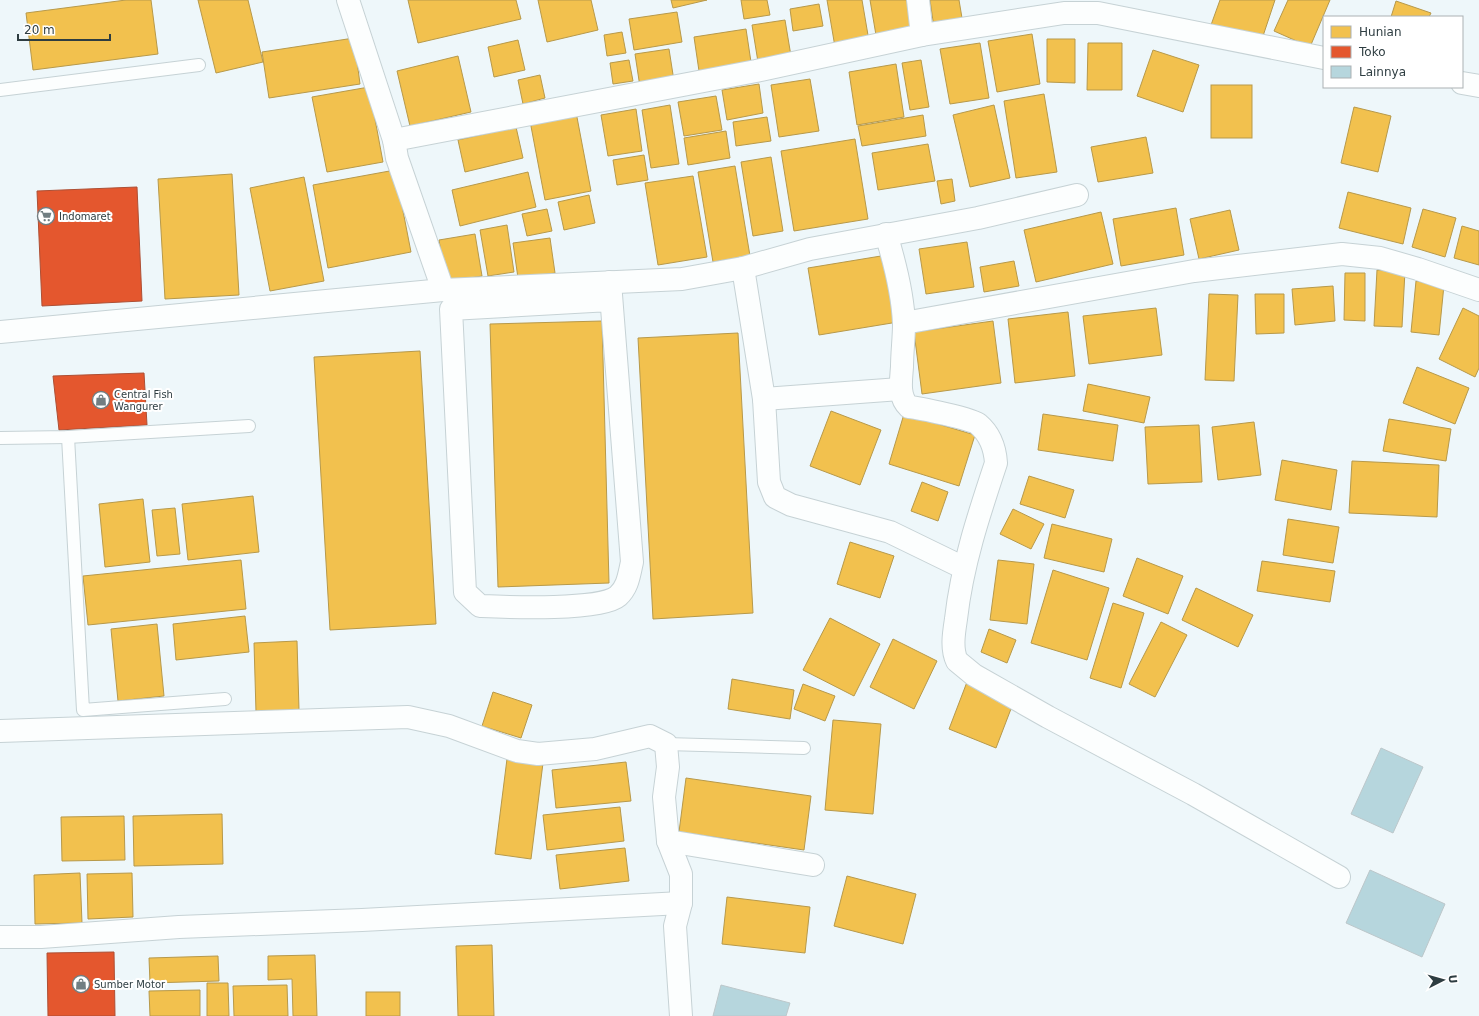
<svg xmlns="http://www.w3.org/2000/svg" width="1479" height="1016" viewBox="0 0 1479 1016" font-family="'DejaVu Sans',sans-serif">
  <style>
    .homes { fill: #f2c14e; stroke: #b7994a }
    .shops { fill: #e4572e; stroke: #ad4f34 }
    .building { fill: #b6d6dd; stroke: #bcc7ca }
    .lines { fill: none; stroke-linecap: round; stroke-linejoin: round }
    .lane-casing { stroke: #c6d2d5; stroke-width: 14 }
    .street-casing { stroke: #c6d2d5; stroke-width: 24 }
    .lane { stroke: #fcfefe; stroke-width: 12 }
    .street { stroke: #fcfefe; stroke-width: 22 }
    .labels { text-anchor: middle; dominant-baseline: central; stroke-width: 4; stroke-linejoin: round; paint-order: stroke }
    .poi-label { font-size: 10px; fill: #2e3d41; stroke: #fff; text-anchor: start }
  </style>
  <rect width="100%" height="100%" fill="#eef7fa"/>
  <g class="homes">
    <polygon points="126,0 151,0 158,54 33,70 26,13"/>
    <polygon points="198,0 248,0 263,62 216,73"/>
    <polygon points="408,0 516,0 521,19 418,43"/>
    <polygon points="538,0 591,0 598,30 547,42"/>
    <polygon points="671,0 707,0 673,8"/>
    <polygon points="741,0 767,0 770,15 744,19"/>
    <polygon points="827,0 862,0 869,41 835,47"/>
    <polygon points="870,0 909,0 915,35 877,41"/>
    <polygon points="930,0 959,0 963,24 934,28"/>
    <polygon points="1220,0 1275,0 1261,42 1211,25"/>
    <polygon points="1288,0 1330,0 1310,47 1274,31"/>
    <polygon points="1396,1 1431,13 1429,17 1391,17"/>
    <polygon points="819,4 823,26 793,31 790,9"/>
    <polygon points="677,12 682,42 634,50 629,19"/>
    <polygon points="785,20 791,56 758,62 752,25"/>
    <polygon points="746,29 751,62 699,71 694,37"/>
    <polygon points="622,32 626,53 607,56 604,35"/>
    <polygon points="1032,34 1040,84 997,92 988,41"/>
    <polygon points="354,38 360,84 269,98 262,52"/>
    <polygon points="1047,39 1075,39 1075,83 1047,82"/>
    <polygon points="518,40 525,70 494,77 488,47"/>
    <polygon points="980,43 989,98 950,104 940,49"/>
    <polygon points="1088,43 1122,43 1122,90 1087,90"/>
    <polygon points="669,49 674,81 640,87 635,54"/>
    <polygon points="1153,50 1199,65 1183,112 1137,96"/>
    <polygon points="458,56 471,112 410,126 397,71"/>
    <polygon points="629,60 633,81 613,84 610,63"/>
    <polygon points="921,60 929,107 910,110 902,63"/>
    <polygon points="896,64 904,117 857,125 849,72"/>
    <polygon points="540,75 545,98 523,104 518,80"/>
    <polygon points="810,79 819,131 779,137 771,85"/>
    <polygon points="759,84 763,113 727,120 722,90"/>
    <rect x="1211" y="85" width="41" height="53"/>
    <polygon points="369,87 383,162 327,172 312,97"/>
    <polygon points="1044,94 1057,172 1016,178 1004,101"/>
    <polygon points="716,96 722,130 684,136 678,102"/>
    <polygon points="670,105 679,164 651,168 642,110"/>
    <polygon points="994,105 1010,178 970,187 953,115"/>
    <polygon points="1354,107 1391,116 1378,172 1341,163"/>
    <polygon points="636,109 642,151 608,156 601,115"/>
    <polygon points="576,112 591,191 545,200 530,121"/>
    <polygon points="923,115 926,136 862,146 858,126"/>
    <polygon points="767,117 771,141 736,146 733,122"/>
    <polygon points="516,127 523,158 465,172 458,140"/>
    <polygon points="726,131 730,158 688,165 684,138"/>
    <polygon points="1146,137 1153,173 1098,182 1091,147"/>
    <polygon points="855,139 868,219 794,231 781,151"/>
    <polygon points="928,144 935,181 878,190 872,153"/>
    <polygon points="644,155 648,180 617,185 613,160"/>
    <polygon points="771,157 783,231 753,236 741,162"/>
    <polygon points="735,166 750,256 713,262 698,172"/>
    <polygon points="395,170 411,252 328,268 313,185"/>
    <polygon points="528,172 536,207 460,226 452,190"/>
    <polygon points="232,174 239,295 165,299 158,179"/>
    <polygon points="693,176 707,257 658,265 645,183"/>
    <polygon points="304,177 324,281 270,291 250,188"/>
    <polygon points="952,179 955,201 941,204 937,181"/>
    <polygon points="1348,192 1411,208 1403,244 1339,228"/>
    <polygon points="589,195 595,223 564,230 558,202"/>
    <polygon points="1176,208 1184,255 1121,266 1113,219"/>
    <polygon points="547,209 552,231 527,236 522,214"/>
    <polygon points="1423,209 1456,218 1445,257 1412,247"/>
    <polygon points="1230,210 1239,250 1199,259 1190,219"/>
    <polygon points="1101,212 1113,264 1036,282 1024,230"/>
    <polygon points="507,225 514,272 488,276 480,230"/>
    <polygon points="1462,226 1479,231 1479,265 1454,258"/>
    <polygon points="475,234 482,276 446,282 439,240"/>
    <polygon points="550,238 555,273 518,278 513,243"/>
    <polygon points="967,242 974,287 926,294 919,249"/>
    <polygon points="887,255 898,322 819,335 808,268"/>
    <polygon points="1014,261 1019,286 984,292 980,267"/>
    <polygon points="1377,270 1405,271 1402,327 1374,326"/>
    <polygon points="1345,273 1365,273 1365,321 1344,320"/>
    <polygon points="1416,281 1444,285 1439,335 1411,332"/>
    <polygon points="1333,286 1335,321 1295,325 1292,289"/>
    <polygon points="1209,294 1238,295 1234,381 1205,380"/>
    <polygon points="1255,294 1284,294 1284,333 1256,334"/>
    <polygon points="1156,308 1162,355 1089,364 1083,316"/>
    <polygon points="1463,308 1479,316 1479,368 1475,377 1439,359"/>
    <polygon points="1068,312 1075,376 1015,383 1008,319"/>
    <polygon points="602,321 609,583 498,587 490,324"/>
    <polygon points="993,321 1001,383 922,394 914,332"/>
    <polygon points="738,333 753,613 653,619 638,338"/>
    <polygon points="420,351 436,624 330,630 314,357"/>
    <polygon points="1417,367 1469,388 1455,424 1403,403"/>
    <polygon points="1088,384 1150,397 1144,423 1083,411"/>
    <polygon points="831,411 881,430 860,485 810,466"/>
    <polygon points="904,414 975,435 959,486 889,464"/>
    <polygon points="1043,414 1118,425 1113,461 1038,450"/>
    <polygon points="1389,419 1451,429 1446,461 1383,451"/>
    <polygon points="1254,422 1261,475 1218,480 1212,427"/>
    <polygon points="1199,425 1202,482 1148,484 1145,427"/>
    <polygon points="1282,460 1337,470 1331,510 1275,500"/>
    <polygon points="1352,461 1439,465 1437,517 1349,513"/>
    <polygon points="1029,476 1074,490 1065,518 1020,504"/>
    <polygon points="922,482 948,492 938,521 911,511"/>
    <polygon points="253,496 259,552 188,560 182,504"/>
    <polygon points="143,499 150,562 105,567 99,504"/>
    <polygon points="175,508 180,554 157,556 152,510"/>
    <polygon points="1013,509 1044,524 1031,549 1000,534"/>
    <polygon points="1288,519 1339,527 1333,563 1283,555"/>
    <polygon points="1052,524 1112,539 1104,572 1044,558"/>
    <polygon points="850,542 894,556 880,598 837,584"/>
    <polygon points="1137,558 1183,576 1168,614 1123,596"/>
    <polygon points="241,560 246,609 88,625 83,576"/>
    <polygon points="998,560 1034,564 1027,624 990,620"/>
    <polygon points="1262,561 1335,571 1330,602 1257,591"/>
    <polygon points="1053,570 1109,588 1087,660 1031,643"/>
    <polygon points="1196,588 1253,615 1238,647 1182,620"/>
    <polygon points="1113,603 1144,613 1121,688 1090,678"/>
    <polygon points="245,616 249,652 176,660 173,624"/>
    <polygon points="830,618 880,644 854,696 803,670"/>
    <polygon points="1161,622 1187,635 1155,697 1129,684"/>
    <polygon points="157,624 164,696 118,701 111,629"/>
    <polygon points="989,629 1016,640 1007,663 981,652"/>
    <polygon points="893,639 937,661 914,709 870,687"/>
    <polygon points="297,641 299,710 256,712 254,643"/>
    <polygon points="732,679 794,690 790,719 728,709"/>
    <polygon points="967,682 1014,701 996,748 949,729"/>
    <polygon points="803,684 835,696 825,721 794,709"/>
    <polygon points="493,692 532,705 521,738 482,726"/>
    <polygon points="833,720 881,724 873,814 825,810"/>
    <polygon points="507,759 543,763 531,859 495,854"/>
    <polygon points="626,762 631,801 556,808 552,770"/>
    <polygon points="686,778 811,796 804,850 679,832"/>
    <polygon points="620,807 624,841 547,850 543,815"/>
    <polygon points="222,814 223,864 134,866 133,816"/>
    <polygon points="124,816 125,860 62,861 61,817"/>
    <polygon points="625,848 629,881 560,889 556,855"/>
    <polygon points="80,873 82,923 35,924 34,875"/>
    <polygon points="132,873 133,917 88,919 87,874"/>
    <polygon points="847,876 916,894 903,944 834,926"/>
    <polygon points="727,897 810,907 805,953 722,944"/>
    <polygon points="492,945 494,1016 458,1016 456,946"/>
    <polygon points="315,955 317,1016 293,1016 292,979 268,980 268,956"/>
    <polygon points="218,956 219,981 150,983 149,958"/>
    <polygon points="207,983 228,983 229,1016 207,1016"/>
    <polygon points="287,985 288,1016 234,1016 233,986"/>
    <polygon points="200,990 200,1016 150,1016 149,991"/>
    <rect x="366" y="992" width="34" height="24"/>
  </g>
  <g class="shops">
    <polygon points="137,187 142,301 42,306 37,191"/>
    <polygon points="144,373 147,425 59,430 53,376"/>
    <polygon points="114,952 115,1016 48,1016 47,953"/>
  </g>
  <g class="building">
    <polygon points="1381,748 1423,767 1393,833 1351,814"/>
    <polygon points="1370,870 1445,904 1422,957 1346,923"/>
    <polygon points="721,985 790,1003 786,1016 713,1016"/>
  </g>
  <g class="lines">
    <g class="lane-casing">
      <g id="lane">
        <polyline points="0,90 199,65"/>
        <polyline points="68,437 83,710 225,699"/>
        <polyline points="0,438 68,437 249,426"/>
        <polyline points="666,744 804,748"/>
      </g>
    </g>
    <g class="street-casing">
      <g id="street">
        <polyline points="348,0 394,140 397,158 443,290"/>
        <polyline points="922,35 1064,13 1098,13 1324,58"/>
        <polyline points="1462,83 1479,86"/>
        <polyline points="394,140 756,71 922,35 918,0"/>
        <path d="M886 234C894 260 903 297 904 324 904 338 902 353 902 367 901 380 898 397 909 407 919 408 973 419 978 424 990 434 995 448 996 463 979 514 962 565 956 619 954 632 951 649 957 661L974 675 1048 717 1193 794 1339 877"/>
        <polyline points="743,268 764,399 769,482 775,497 791,505 890,532 964,568"/>
        <path d="M610 282 632 562C629 575 628 587 618 596 601 611 506 607 480 606L465 592 451 309 610 300"/>
        <polyline points="904,323 1194,271 1342,254 1380,258 1418,269 1479,290"/>
        <polyline points="0,332 443,290 682,279 743,268 810,249 978,218 1077,195"/>
        <polyline points="764,399 900,389"/>
        <polyline points="0,731 408,717 449,726 517,751 538,754 595,749 650,736 666,744 668,767 664,797 668,841 681,874 681,903 675,926 681,1016"/>
        <polyline points="668,841 813,865"/>
        <polyline points="0,937 41,937 179,927 362,920 681,903"/>
      </g>
    </g>
    <use href="#lane" class="lane"/>
    <use href="#street" class="street"/>
  </g>
  <defs>
    <g id="supermarket-ring" transform="scale(0.9)"><circle r="9.5" fill="#fff" stroke="#717e82" stroke-width="1.5"/><path d="M-6-5.5h2.5l.6 2H6L4.5 2H-2.5L-4.4-4H-6ZM-1.5 3.2a1.3 1.3 0 1 0 .1 0ZM3 3.2a1.3 1.3 0 1 0 .1 0Z" fill="#717e82"/></g>
    <g id="shop-ring" transform="scale(0.9)"><circle r="9.5" fill="#fff" stroke="#717e82" stroke-width="1.5"/><path d="M-5-2.5h2.3a2.7 3.5 0 0 1 5.4 0H5L5.5 6h-11ZM-1.5-2.5h3a1.5 2.3 0 0 0-3 0Z" fill="#717e82"/></g>
  </defs>
  <g fill-rule="evenodd">
    <use href="#supermarket-ring" x="46" y="216"/>
    <use href="#shop-ring" x="101" y="400"/>
    <use href="#shop-ring" x="81" y="984"/>
  </g>
  <g class="labels">
    <g class="poi-label">
      <text x="59" y="216">Indomaret</text>
      <text x="114" y="394">Central Fish<tspan x="114" dy="12">Wangurer</tspan></text>
      <text x="94" y="984">Sumber Motor</text>
    </g>
  </g>
  <rect x="1323" y="16" width="140" height="72" fill="#ffffff" stroke="#abb1b3"/>
  <rect x="1331" y="26" width="20" height="12" fill="#f2c14e" stroke="#abb1b3"/>
  <text x="1359" y="36" font-size="12" fill="#2e3d41">Hunian</text>
  <rect x="1331" y="46" width="20" height="12" fill="#e4572e" stroke="#abb1b3"/>
  <text x="1359" y="56" font-size="12" fill="#2e3d41">Toko</text>
  <rect x="1331" y="66" width="20" height="12" fill="#b6d6dd" stroke="#abb1b3"/>
  <text x="1359" y="76" font-size="12" fill="#2e3d41">Lainnya</text>
  <g transform="translate(1443 980) rotate(84)" stroke="#ffffff" stroke-width="3" paint-order="stroke">
  <path d="M0-3L7 15L0 10L-7 15Z" fill="#2e3d41"/>
  <text y="-6" font-size="11" font-weight="bold" text-anchor="middle" fill="#2e3d41">U</text>
  </g>
  <path d="M18 34v6h92v-6" fill="none" stroke="#2e3d41" stroke-width="2"/>
  <text x="24" y="34" font-size="12" fill="#2e3d41" stroke="#ffffff" stroke-width="3" paint-order="stroke">20 m</text>
</svg>
